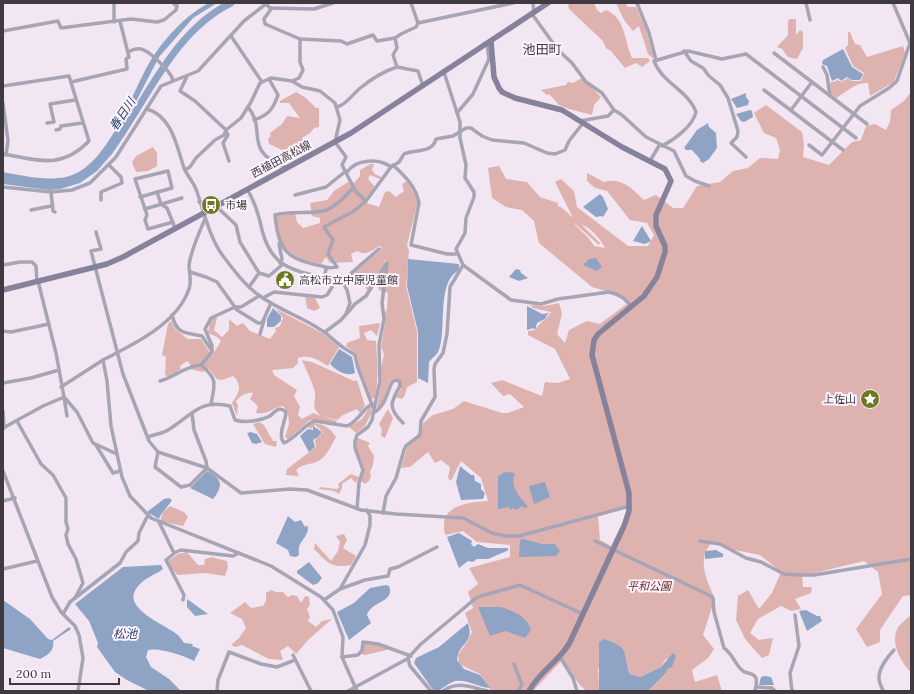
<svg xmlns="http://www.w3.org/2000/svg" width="914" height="694" viewBox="0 0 914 694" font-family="Lora,'Noto Sans JP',serif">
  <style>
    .green { fill: #deb3af; fill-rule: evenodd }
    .water { fill: #8fa3c5 }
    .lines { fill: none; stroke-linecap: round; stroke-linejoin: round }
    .river { stroke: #8fa3c5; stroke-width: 7 }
    .street { stroke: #a7a4b5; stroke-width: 3.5 }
    .secondary { stroke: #86829b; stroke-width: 5.5 }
    .labels { text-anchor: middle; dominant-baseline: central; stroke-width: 4; stroke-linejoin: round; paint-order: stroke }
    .street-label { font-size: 11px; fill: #3f3a3f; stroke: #fef4fe }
    .poi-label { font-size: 11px; fill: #3f3a3f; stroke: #fef4fe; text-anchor: start }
    .park-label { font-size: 11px; font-style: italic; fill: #652a28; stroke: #fef4fe }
    .water-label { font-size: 12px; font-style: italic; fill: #28416f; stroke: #fef4fe }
    .quarter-label { font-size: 13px; fill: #3f363f; stroke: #fef4fe }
  </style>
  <rect width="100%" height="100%" fill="#f2e6f3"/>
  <g class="green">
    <path d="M568 3H594L597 10 601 13 606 10C626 18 624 41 632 58H648L650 61 642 67 636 63 625 68 611 51 606 48 603 41 569 9Z"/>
    <polygon points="616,3 625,3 628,7 636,7 646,30 654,59 648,54 639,26 633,31 624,20"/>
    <polygon points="790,19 796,19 796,35 800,30 803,32 803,48 797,59 788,57 782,49 777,47 788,35 788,21"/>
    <path d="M848 32H850L855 44 860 45 867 57 903 46 905 53 894 82 870 96 868 83C855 82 847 92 836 98L831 94 830 83 838 80 841 82 848 78 852 81H861L864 73 853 66 845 48 848 45Z"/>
    <polygon points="582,78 601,97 594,105 592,115 569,109 559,105 549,94 547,95 541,90 566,85 568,82 573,83"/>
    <polygon points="296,92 306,98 316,108 319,108 319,127 314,128 310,133 302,138 305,151 292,159 286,159 282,150 269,144 268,139 271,136 270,133 282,124 287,116 300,118 289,103 280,103 280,101"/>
    <path d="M911 92V595L903 596 880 630V642L867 647 856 629 882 594 878 572 864 561 802 576 803 587H812L811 593 795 599 801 609 791 611 781 606 758 619 750 633 759 640 773 638 769 655 762 658 745 639 736 620 738 596 748 590 759 609 772 593 781 572 760 555 730 549 713 542C696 556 706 581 715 598L703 635 714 649 708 658 692 670 695 682 717 675 722 691H648L666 673 667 657 661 667 640 677 630 674 628 667 598 668 599 689 598 691H586L579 684 562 660 533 691H491L480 674 459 664 458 655 467 642 472 632 465 613 473 608 468 592 478 584 469 568 510 557V545L477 542 463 531 446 535C444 532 444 530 444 526 443 504 472 502 488 501L481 478 461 461 451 481 448 478 450 467 441 460 435 463 428 452 410 467 401 468 407 448 421 436 423 423 433 415 453 409 464 401 502 413H508L524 407 510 394 503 396 491 383 502 380 542 396 545 382 558 383 570 379 555 349 528 335V331L535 330C539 323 547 319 551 312L533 308 530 305 544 306 559 303 562 314 557 334 565 343 569 330 587 321 600 324 628 303 620 295 592 287 539 243 534 221 522 210 506 207 492 198 488 168 499 166 506 179 527 182 540 197 558 203V208L559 206C567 211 572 218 580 223L573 218 555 182 561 179 574 191 577 207 628 246H648L654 235 647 223 630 220 607 191 595 188 587 181V173L604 182C622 177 632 189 644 200L656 195 673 208H683L697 186 720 182 733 171 748 168 760 158 778 159 780 150 776 138 764 133 754 113 766 105 802 132 804 144 803 157 829 165 852 142 861 140 866 126 875 124 886 130 890 122 891 110 904 101ZM573 222 599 245 600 243 581 224C592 229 599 237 605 248L594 246C589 236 580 231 573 222ZM626 508V516L611 546 600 540 598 516Z"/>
    <polygon points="153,147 157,153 157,166 148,171 136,172 132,162 136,156"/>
    <path d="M370 164H374L372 170 375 174 381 177 380 179 370 175 368 179 375 187 363 202 379 207 385 192 389 191 396 197 404 191 402 184 407 181 418 201 407 245 409 251 406 286 417 332V382L407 387 405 395 402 399 396 397 401 389V382L398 379 390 381 383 402 376 411 382 380 381 369 384 354 381 347 385 324V313L387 309 388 293 379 290 376 283 385 266 386 258 384 264 367 291 363 277 355 281 351 275 381 250 382 247 379 246C372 251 365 256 357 251L351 254 353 262 330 263 326 257 321 264C305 261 286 256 279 238 277 232 277 223 276 216L295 213 297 222 303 228 320 223V218L312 216 310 203 327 200 334 191 348 182 354 183 360 176V170Z"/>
    <polygon points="305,296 315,298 320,308 314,311 307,308"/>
    <path d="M276 309 322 333 339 347 328 366C318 360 310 354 298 358V363L293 368 272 370 274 375 297 390 294 396 300 407 298 415 302 419 313 413 321 416C310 406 316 405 315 393 313 383 306 370 302 360L312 362 354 381 357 380 365 406 360 413 357 409 343 415 337 420 322 416 337 421 335 423 310 420 288 439 285 437 289 424 288 412 283 406C273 406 271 415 256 413L258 406 250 399 253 393C245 392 241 396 236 401L238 405 237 416 232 403C239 393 243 385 233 376L222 380 217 379 209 369 202 372 190 369V364L187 361 180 366 181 369 168 378 165 374 166 357 162 355 168 324 171 321 176 330 188 339H201L212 356 221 341 217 337 208 333 210 321 215 316 217 318 214 330 222 337 229 330V319L237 326 243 323 250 331 270 339 276 331 275 328 280 326 283 318Z"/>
    <path d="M380 323 377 336 371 330 364 333 367 340 376 341C377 361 379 378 375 398L371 399 359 368 358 358 354 352 346 346 347 343 360 338 359 326Z"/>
    <polygon points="370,406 372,412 365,426 356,433 349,427 362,419"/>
    <polygon points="388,409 393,418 385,438 381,436 382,430 379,424"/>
    <polygon points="259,422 264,425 273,441 277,441 276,447 265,444 253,424"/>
    <path d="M312 423C323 424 330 427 336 437 331 446 328 454 320 460 313 465 303 463 296 470L299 476 286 475 287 469 316 447 315 440 323 432 315 425 311 429 308 427Z"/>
    <path d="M358 438 370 443 368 446 374 456 373 465 370 472 371 476 369 481 365 484 361 481C363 476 365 470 363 465 361 456 352 447 358 438Z"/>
    <polygon points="351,474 359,477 356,483 351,478 342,484 342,488 339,494 334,491 319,489 321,487 336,489 339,488 338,484"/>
    <polygon points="170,506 184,512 188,517 183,526 160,521 163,512"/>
    <path d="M344 534 347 540 343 548 356 556 351 565C331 569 327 562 314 549L315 543 331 561 338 551 340 542 336 536Z"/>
    <polygon points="187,552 198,565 204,565 205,559 211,557 227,561 228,567 225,576 204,573 178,575 170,568 168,561 178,554"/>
    <polygon points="271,590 276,592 283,592 288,597 292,595 297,596 301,603 305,596 309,597 310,605 307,609 310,617 308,621 316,627 322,621 332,619 308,640 296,654 288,646 280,651 283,660 269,659 242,645 235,647 231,645 239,638 246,628 242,619 230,613 245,602 251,608 263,606 266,601 266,593"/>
    <path d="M911 615V672C900 662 889 640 899 626 902 622 907 619 911 615Z"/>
    <polygon points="364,643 378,645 386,648 387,650 365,655 361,654"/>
  </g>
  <g class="water">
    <path d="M209 3H217L193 18 159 57 129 115 125 135 112 154 97 171 80 183 60 189 49 190 3 184V172C24 176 45 181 66 177 107 168 130 97 148 65 161 42 185 15 209 3Z"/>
    <polygon points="843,49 852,67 863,74 860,80 852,80 847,77 841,81 838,78 832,81 827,66 822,64 823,60"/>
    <polygon points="746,93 746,97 749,101 748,105 737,108 731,99"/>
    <polygon points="750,110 752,111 753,117 744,122 741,121 736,114"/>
    <polygon points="708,123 709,127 716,133 717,148 709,159 703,163 700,161 700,159 692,150 686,150 684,148 697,130"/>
    <polygon points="600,194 603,197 608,209 603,217 601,216 596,217 583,207"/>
    <polygon points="642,226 651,241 645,244 633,241"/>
    <polygon points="596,258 602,267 597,271 583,265 589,259"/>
    <path d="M408 259 459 264V270C436 282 447 328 439 350 437 355 432 358 429 362L428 383 418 378V332L407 286Z"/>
    <polygon points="516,269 520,270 521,273 528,278 519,281 509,277"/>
    <polygon points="527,306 542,314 550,313 547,315 545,319 537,323 535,330 533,328 527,330"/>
    <polygon points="273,308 281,316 281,321 274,327 267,327 267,319"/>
    <path d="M339 349 352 357 355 373C347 377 337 371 330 364Z"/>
    <polygon points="313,426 322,432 318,437 313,440 315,447 309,452 300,436 308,429 313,430"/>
    <polygon points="251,432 257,434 262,442 256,444 252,443 247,433"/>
    <polygon points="460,466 471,475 474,475 475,481 481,484 481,489 485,493 483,499 461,500 456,482"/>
    <path d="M207 471C223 479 223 486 213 499L190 488Z"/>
    <path d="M505 472 515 473C509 488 521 497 528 507L524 508 522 506 517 510 513 508 510 510 509 507 498 509V476Z"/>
    <polygon points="545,482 550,497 534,504 529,486"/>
    <path d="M169 498 172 500C168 507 162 511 159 519L147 512 164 499Z"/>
    <path d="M288 516 295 522 301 520 305 527 307 525C311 534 300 540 299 548 298 551 299 553 299 555L296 557 290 556 288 550 276 543Z"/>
    <polygon points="459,533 472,541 471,544 474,547 478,544 488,548 507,548 509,550 488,559 477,559 473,562 468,561 459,568 447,537"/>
    <polygon points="523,539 542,544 555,544 560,551 556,556 519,557 520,540"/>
    <polygon points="716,550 723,554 723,557 705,559 705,551"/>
    <polygon points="309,562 322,578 318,583 313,585 297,573 297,571"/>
    <path d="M161 565 163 569C155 575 142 579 136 589 122 609 168 626 178 635 180 637 182 640 184 643L193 644 192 646 200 649 194 661C186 656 158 647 148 650L146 657 151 667 169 679 181 691H149L127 680 115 672 97 647 98 643 89 621 75 604 123 567Z"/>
    <path d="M386 585 389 586C396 602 371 601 367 615L371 623 349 640 337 612 354 603 370 588Z"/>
    <polygon points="187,599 208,614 195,616 187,607"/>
    <path d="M3 600 30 619 48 639 52 640 69 627 71 629 53 641C55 650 48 655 40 659L3 648Z"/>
    <polygon points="478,607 501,607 507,609 520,615 528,623 531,630 525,638 505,631 490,636"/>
    <polygon points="806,610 817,616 820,616 822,621 807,631 799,611"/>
    <path d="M468 623C475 644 458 643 457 660L464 669 480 675 490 688C477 687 467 679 455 681 449 683 443 688 438 691L433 690 414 663 416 658 439 647Z"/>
    <path d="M604 639C632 649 621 651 630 674L640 677 661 667 673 653 676 656 672 667 667 669 666 673 648 691H598L599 689V642Z"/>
    <polygon points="765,676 771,677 774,685 759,685 761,677"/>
  </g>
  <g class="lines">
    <path class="river" d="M122 133C152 88 179 28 231 3"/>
    <g class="street">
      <polyline points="114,3 114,22"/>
      <polyline points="533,3 534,12"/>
      <polyline points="637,3 649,33 656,60"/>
      <polyline points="806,3 810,20"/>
      <polyline points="266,4 271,9 264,19 265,24 300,39 341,41 347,44 373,35 377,41 395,38 397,48 393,55 397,67 418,71 423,86"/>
      <polyline points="270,8 314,9 333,3"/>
      <polyline points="532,14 558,50 572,63 586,82 602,93 614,110 622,115 646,137 674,151 686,176 695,181 709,186"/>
      <polyline points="418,23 513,3"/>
      <polyline points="3,31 58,21 61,28 131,19 157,22 164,20 176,10 177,6 173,3"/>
      <polyline points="231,36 262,82"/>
      <polyline points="395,38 401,34 416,27 418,23 411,3"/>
      <polyline points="684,51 691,61 703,68 709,76 720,85 728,98 738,131 737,137 731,143 746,157"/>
      <path d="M128 52C132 50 136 48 141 49 150 51 171 72 173 80"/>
      <polyline points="774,53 867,124"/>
      <polyline points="823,67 827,75 830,96"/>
      <path d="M444 72 460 122V138L466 165 465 178 474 192V197L466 218 465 233 456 249 463 265 511 300 541 304 558 299 609 292C620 294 625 299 632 307"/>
      <polyline points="187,76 180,91 195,101 226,130"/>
      <polyline points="292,81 299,78 303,70 300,62 300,39"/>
      <polyline points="71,82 127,69 126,59 129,57 120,21"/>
      <path d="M3 86 69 76 89 141C61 170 38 160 3 154"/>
      <polyline points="764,90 843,150"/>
      <polyline points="3,103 8,141 6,155"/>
      <path d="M248 107C268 132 241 150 287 168"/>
      <path d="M337 107C346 105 352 95 359 89 370 80 384 71 397 67"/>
      <path d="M147 109C172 116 177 147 184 168 187 175 193 182 196 189 204 211 209 237 223 256 234 270 245 286 260 296 279 310 302 317 321 330 328 334 333 340 340 345 344 349 350 351 355 355L358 368 374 410 372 420 368 427 357 435 355 441V448L363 470 359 483 357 508"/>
      <polyline points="791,110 812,82"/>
      <polyline points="457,113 473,94 489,59 487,43"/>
      <path d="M254 120C269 115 273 109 278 95L269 79"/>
      <polyline points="580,121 608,116 614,110"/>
      <polyline points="47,123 54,122 50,104 75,100"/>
      <polyline points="56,130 60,129 61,126 82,123"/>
      <polyline points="226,131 228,135 223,143 229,161"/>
      <polyline points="809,145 822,155 860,106 889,88 897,81 910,43 893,3"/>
      <path d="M662 146C675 139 693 126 696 112 689 91 662 83 654 61L688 51 722 59 746 54 856 138"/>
      <polyline points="650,161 660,144"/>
      <path d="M393 165C405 176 416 187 419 203L411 245 447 254H456"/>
      <polyline points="185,170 190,167 196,158 215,140 224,135 226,130 241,118 251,102 260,83 271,78 292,81 302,87 320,91 335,103 340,120 335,142 346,157 342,165 356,192 366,201"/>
      <path d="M347 172C356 159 379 158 391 167"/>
      <polyline points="3,187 51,192 72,190 90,183 116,157 161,86 198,71 244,21 267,3"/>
      <path d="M247 189C255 202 259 215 262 230 272 270 296 271 332 279L334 284 327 295 322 297 274 292 263 298"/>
      <polyline points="51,192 53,211 55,212"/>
      <polyline points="157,192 161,204 167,208 175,228"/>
      <polyline points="295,195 326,187 346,171"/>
      <polyline points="140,197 172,188 168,171 135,179 147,215 145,220 148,229 173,222"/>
      <polyline points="101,200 101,192 122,183 121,177 109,165"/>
      <polyline points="199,202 211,208"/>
      <polyline points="216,206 236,225 240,242 259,273"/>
      <polyline points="145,209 182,198"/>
      <polyline points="31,210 51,206"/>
      <path d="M205 219C199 233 191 250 189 265 189 273 192 281 189 289 177 324 134 344 103 360L107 381 111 426 122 477 130 496 151 518 271 566 321 597 333 610 343 637 342 657 357 691"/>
      <polyline points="96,232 101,249 91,251 123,374 149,441 158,452 207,468 241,493 290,489 307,490 361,510 396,514 463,518 492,533 505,536 519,536 630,506"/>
      <polyline points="279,244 282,259 280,263"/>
      <polyline points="3,265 20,262 32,262 36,266 37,282"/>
      <path d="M326 268 337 267 328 254 333 240 324 227 354 211 366 201 391 167 399 162 404 154C415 149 432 154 436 139L453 136 466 128H471L482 136 492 140 524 143 547 153 555 154 565 150 569 141 583 123"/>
      <polyline points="190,272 206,277 217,282 237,310 258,323 262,323 271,303"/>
      <path d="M325 277 326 267C289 259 279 255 275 215 291 210 313 215 327 210 338 205 346 196 353 188"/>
      <polyline points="38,281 56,353 64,397 77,412 93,443 117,454"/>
      <polyline points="342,281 347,290 350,303 346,314"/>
      <polyline points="334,284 341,282 379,249"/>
      <polyline points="249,287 259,273 269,276 282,265"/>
      <path d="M172 315C177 336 186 332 202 336L212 351"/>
      <polyline points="3,331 11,332 49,324"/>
      <polyline points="325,332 341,320 355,304 366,296 386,264"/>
      <polyline points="260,334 264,320"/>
      <polyline points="201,365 212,352 212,346 205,329 211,318 235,307 241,307 259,296"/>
      <path d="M160 381C175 377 185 366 201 365 218 379 215 384 211 404"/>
      <polyline points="3,383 31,378 59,370"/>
      <polyline points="61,387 103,360"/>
      <polyline points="374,409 380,381 379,345 384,319 382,303 387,263"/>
      <polyline points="3,411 4,428"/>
      <path d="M373 413C385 407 387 393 392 382L397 380 400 382V386C390 403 388 408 403 423"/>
      <polyline points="17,421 41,464 53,475 66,498 66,522 68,529 66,535 68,544 76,559 83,583 75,598"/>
      <polyline points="3,428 43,406 64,397 67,416"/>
      <path d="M148 437C154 434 162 434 168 430 193 415 198 399 230 406L235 420C245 423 260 421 270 416 273 414 276 409 280 409 283 409 284 410 286 412 286 420 277 436 284 443 296 438 306 423 315 421L347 426C359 421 363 408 372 404"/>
      <polyline points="96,445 113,473 120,471"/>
      <polyline points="158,452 155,467 181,487 190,485 207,468 206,461 194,430 192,413"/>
      <polyline points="3,471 52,597 61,612 75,626 79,635 83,658 78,691"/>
      <polyline points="3,501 15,498"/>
      <polyline points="383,513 386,496 396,478 404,450 406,446 420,435 421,421 435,397 434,369 435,364 443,353 447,334 450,287 463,265"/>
      <polyline points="159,522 174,553"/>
      <path d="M595 541 711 596 713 599 714 612 724 648C733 654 735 665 743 671 747 674 753 672 756 678 757 682 756 687 755 691"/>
      <polyline points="700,541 720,544 746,558 761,562 784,574 798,575 814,575 911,559"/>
      <polyline points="3,569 37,561"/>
      <polyline points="340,589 365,580 388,576 390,569 398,567 437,547"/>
      <polyline points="183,600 184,595 166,560 176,552 181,550 233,556 239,553"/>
      <polyline points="324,600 340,589 365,545 370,525 370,516 367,510"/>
      <polyline points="63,614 70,602 120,563 126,552 138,541 139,533 147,517"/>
      <polyline points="293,655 311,691"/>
      <polyline points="342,657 358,655 362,650 363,642 378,644 411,656"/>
      <polyline points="560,657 573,678 577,691"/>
      <polyline points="408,658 410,666 431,691"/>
      <polyline points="514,664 522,685 518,691"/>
      <polyline points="756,687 772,688 775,691"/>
      <polyline points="217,691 218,680 229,652 261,664 277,667 295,660"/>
      <polyline points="348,691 407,659 421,644 476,598 481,596 520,585 583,614"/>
      <path d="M443 691C460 680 471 688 488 691"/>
      <polyline points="792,691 790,673 799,646 795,615"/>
      <path d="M883 691C882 687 879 683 879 679 878 669 888 656 894 650"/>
    </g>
    <g class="secondary">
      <path d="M491 41 494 77 499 88 502 92 515 98 562 110 622 147 665 169 671 181 656 215V226L665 246V252L657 277 644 296 598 334 594 340 592 355 629 493V511L624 526 569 644C558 662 539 672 529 691"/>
      <polyline points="3,290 107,264 123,257 351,133 548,3"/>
    </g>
  </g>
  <defs>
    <g id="bus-disc" transform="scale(1)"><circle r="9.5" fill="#6f7925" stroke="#fef4fe"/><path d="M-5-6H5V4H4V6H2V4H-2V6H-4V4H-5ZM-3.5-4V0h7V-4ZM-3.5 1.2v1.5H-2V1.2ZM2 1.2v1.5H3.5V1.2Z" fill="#fff"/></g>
    <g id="civic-disc" transform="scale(1)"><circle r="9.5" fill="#6f7925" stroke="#fef4fe"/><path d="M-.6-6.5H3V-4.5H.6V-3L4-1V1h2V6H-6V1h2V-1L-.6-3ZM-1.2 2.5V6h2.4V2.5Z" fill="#fff"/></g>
    <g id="sight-disc" transform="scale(1)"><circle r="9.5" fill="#6f7925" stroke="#fef4fe"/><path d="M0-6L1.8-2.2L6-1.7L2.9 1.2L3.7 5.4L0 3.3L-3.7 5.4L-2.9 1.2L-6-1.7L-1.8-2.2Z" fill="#fff"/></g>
  </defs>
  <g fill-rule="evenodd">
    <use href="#bus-disc" x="211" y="205"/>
    <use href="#civic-disc" x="285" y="280"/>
    <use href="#sight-disc" x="870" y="399"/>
  </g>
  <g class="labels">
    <g class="street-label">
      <text transform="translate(281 159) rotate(-28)">西植田高松線</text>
    </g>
    <g class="poi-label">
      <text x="225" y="205">市場</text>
      <text x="299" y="280">高松市立中原児童館</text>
      <text x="856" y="399" text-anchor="end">上佐山</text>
    </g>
    <g class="park-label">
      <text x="649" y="586">平和公園</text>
    </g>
    <g class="water-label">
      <text transform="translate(122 114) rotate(-56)">春日川</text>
      <text x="125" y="633">松池</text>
    </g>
    <g class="quarter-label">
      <text x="542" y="49">池田町</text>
    </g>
  </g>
  <rect width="914" height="694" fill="none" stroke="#3f3a3f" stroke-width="8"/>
  <path d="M10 678v6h109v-6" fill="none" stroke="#3f3a3f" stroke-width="2"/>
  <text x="16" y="678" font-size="12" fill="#3f3a3f" stroke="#fef4fe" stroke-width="3" paint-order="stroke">200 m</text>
</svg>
